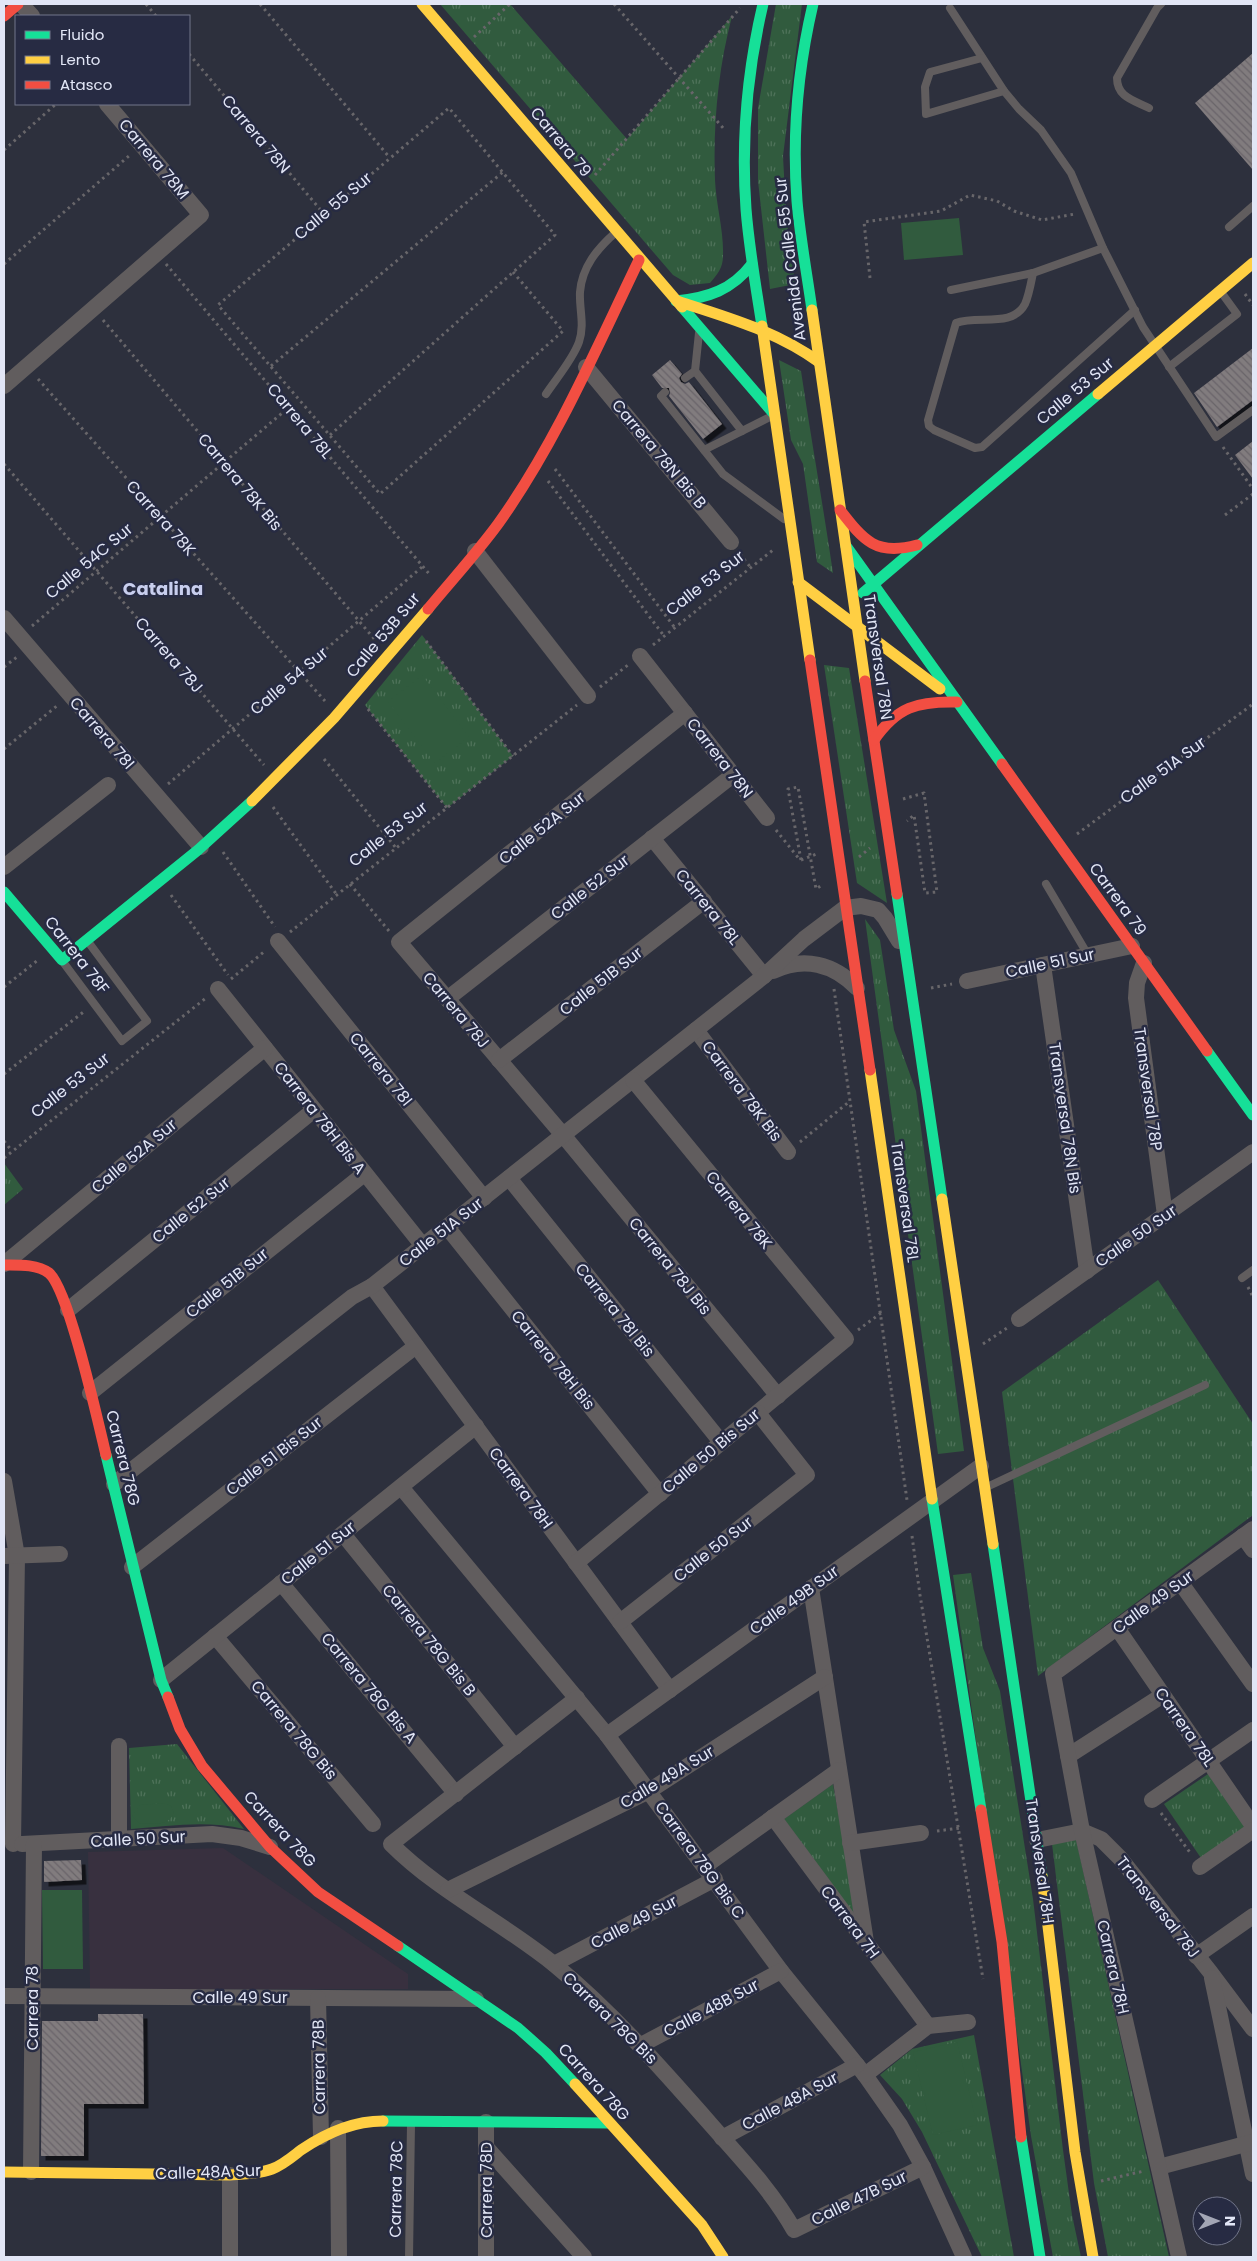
<svg xmlns="http://www.w3.org/2000/svg" width="1257" height="2261" viewBox="0 0 1257 2261" font-family="Poppins,sans-serif">
  <style>
    .education { fill: #38303f }
    .grass { fill: url(#grass-tufts) }
    .garden { fill: #315b3e }
    .building { fill: url(#building-back-hatch); filter: url(#shadow) }
    .lines { fill: none; stroke-linecap: round; stroke-linejoin: round }
    .path { stroke: #68666a; stroke-width: 3; stroke-dasharray: 2.5 4; stroke-linecap: butt }
    .lane { stroke: #615d5e; stroke-width: 8 }
    .street { stroke: #615d5e; stroke-width: 16 }
    .fast { stroke: #16e098; stroke-width: 11 }
    .slow { stroke: #ffcf43; stroke-width: 11 }
    .jam { stroke: #f24e42; stroke-width: 11 }
    .labels { text-anchor: middle; dominant-baseline: central; stroke-width: 5; stroke-linejoin: round; paint-order: stroke }
    .street-label { font-size: 16px; fill: #e2e6f6; stroke: #272b43 }
    .neighbourhood-label { font-size: 18px; font-weight: bold; fill: #c8ceee; stroke: #272b43 }
  </style>
  <defs>
    <pattern id="grass-tufts" width="24" height="20" patternUnits="userSpaceOnUse" patternTransform="scale(1.25)"><rect width="24" height="20" fill="#315b3e"/><path d="M3 7l-1-3M5 7V3M7 7l1-3M15 17l-1-3M17 17v-4M19 17l1-3" fill="none" stroke="#4f735a"/></pattern>
    <pattern id="building-back-hatch" width="6" height="6" patternUnits="userSpaceOnUse" patternTransform="scale(1.25)"><rect width="6" height="6" fill="#817b7e"/><path d="M-1 5l2 2M0 0l6 6M5-1l2 2" fill="none" stroke="#696569"/></pattern>
    <filter id="shadow"><feDropShadow dx="4.5" dy="4.5" stdDeviation="0" flood-color="#0009"/></filter>
  </defs>
  <rect width="100%" height="100%" fill="#2d303d"/>
  <polygon class="education" points="223,1848 408,1974 408,1989 90,1989 88,1852"/>
  <g class="grass">
    <path d="M440 4H510L627 139 732 16C718 70 713 124 715 180 716 205 724 231 723 256 723 268 717 275 710 283L690 285 673 275Z"/>
    <polygon points="776,4 802,4 783,156 786,213 795,284 770,289 758,181 758,108"/>
    <path d="M779 360 801 371C811 438 823 505 833 573L817 562 803 464 791 440Z"/>
    <polygon points="422,635 513,756 447,808 365,705"/>
    <polygon points="824,665 849,668 887,903 857,883"/>
    <polygon points="865,919 880,940 894,1030 916,1091 964,1451 938,1454"/>
    <polygon points="4,1163 23,1189 4,1205"/>
    <polygon points="1158,1280 1253,1424 1253,1515 1038,1676 1002,1392"/>
    <polygon points="971,1573 983,1648 1000,1691 1033,1899 1063,2150 1072,2215 1081,2257 1053,2257 1031,2136 953,1575"/>
    <path d="M177 1744 244 1829C207 1820 169 1826 131 1829L129 1748Z"/>
    <polygon points="1208,1774 1245,1827 1201,1858 1164,1804"/>
    <polygon points="833,1784 857,1918 784,1819"/>
    <polygon points="1076,1839 1169,2257 1108,2257 1094,2183 1052,1844"/>
    <polygon points="974,2035 1014,2257 982,2257 922,2132 902,2099 880,2075 912,2049"/>
  </g>
  <g class="garden">
    <polygon points="959,218 963,255 904,260 901,223"/>
    <polygon points="422,675 469,737 435,763 388,702"/>
    <path d="M165 1803 171 1806 174 1813C168 1827 153 1823 140 1824L132 1816 140 1805Z"/>
    <polygon points="42,1890 82,1890 83,1969 43,1969"/>
    <polygon points="957,2042 977,2125 933,2135 913,2052"/>
  </g>
  <g class="building">
    <polygon points="1253,53 1253,170 1195,103"/>
    <polygon points="1253,348 1253,400 1217,427 1194,393"/>
    <polygon points="670,360 682,374 679,378 681,382 685,384 689,382 722,424 703,439 669,396 670,393 669,388 662,388 652,375"/>
    <polygon points="1253,441 1253,479 1235,455"/>
    <polygon points="81,1860 82,1880 44,1882 44,1861"/>
    <polygon points="98,2014 143,2014 144,2104 84,2104 84,2156 41,2156 42,2021 98,2021"/>
  </g>
  <g class="lines">
    <g class="path">
      <polyline points="146,4 156,16"/>
      <polyline points="260,4 390,158"/>
      <polyline points="614,4 724,129"/>
      <polyline points="474,37 510,4"/>
      <polyline points="189,54 324,214"/>
      <polyline points="4,150 56,104"/>
      <polyline points="595,175 740,8"/>
      <polyline points="4,264 130,155"/>
      <polyline points="166,264 431,576"/>
      <polyline points="870,278 864,222 941,211 970,195 997,201 1014,211 1042,220 1075,214"/>
      <polyline points="1245,294 1253,305"/>
      <polyline points="103,320 376,641"/>
      <polyline points="271,366 503,172"/>
      <polyline points="38,379 325,701"/>
      <polyline points="330,435 555,235 449,108 218,305 380,494 563,331 513,272"/>
      <polyline points="1223,447 1253,489"/>
      <polyline points="4,464 264,765"/>
      <polyline points="555,469 675,628"/>
      <polyline points="548,481 664,636"/>
      <polyline points="1225,515 1253,494"/>
      <polyline points="740,554 751,568"/>
      <polyline points="32,626 288,408"/>
      <polyline points="426,641 513,756"/>
      <polyline points="653,645 773,550"/>
      <polyline points="4,667 17,657"/>
      <polyline points="600,687 628,665"/>
      <polyline points="368,709 447,808"/>
      <polyline points="4,749 58,705"/>
      <polyline points="324,759 396,848"/>
      <polyline points="168,784 422,567"/>
      <polyline points="903,799 924,793 937,892 925,893 914,815 907,821"/>
      <polyline points="273,807 337,895"/>
      <polyline points="776,830 800,860"/>
      <polyline points="1077,834 1253,704"/>
      <polyline points="223,852 275,927"/>
      <polyline points="859,857 870,848"/>
      <polyline points="801,860 788,789 798,787 816,889 822,885"/>
      <polyline points="801,860 819,853"/>
      <polyline points="350,884 389,931"/>
      <polyline points="171,895 228,975"/>
      <polyline points="290,932 577,705"/>
      <polyline points="231,979 265,951"/>
      <polyline points="4,987 38,960"/>
      <polyline points="931,988 952,984"/>
      <polyline points="834,989 907,1500"/>
      <polyline points="4,1074 86,1010"/>
      <polyline points="4,1141 12,1151"/>
      <polyline points="800,1142 850,1101"/>
      <polyline points="4,1158 206,998"/>
      <polyline points="1248,1287 1253,1297"/>
      <polyline points="858,1330 881,1313"/>
      <polyline points="983,1344 1007,1328"/>
      <polyline points="912,1536 920,1595 983,1979"/>
      <polyline points="1161,1813 1191,1854"/>
      <polyline points="937,1831 960,1828"/>
      <polyline points="1101,2181 1144,2171"/>
    </g>
    <g class="lane">
      <polyline points="950,8 1004,91 1019,109 1041,130 1071,173 1103,248 1143,327 1216,437 1253,410"/>
      <polyline points="982,58 930,72 925,87 926,114 1004,91"/>
      <path d="M1149 108C1133 100 1117 97 1117 78L1157 8 1161 4"/>
      <polyline points="1229,227 1253,206"/>
      <path d="M1033 273C1031 283 1029 295 1025 304 1012 329 977 314 956 323L928 420 929 426 934 430 975 448 982 447 1135 310"/>
      <polyline points="951,290 1033,273 1103,248"/>
      <polyline points="1169,367 1237,314 1221,292"/>
      <polyline points="695,371 742,431"/>
      <polyline points="685,378 695,371 699,333"/>
      <polyline points="665,392 661,396 723,474 784,519"/>
      <path d="M546 394C556 379 573 359 579 342 585 324 579 309 580 292 582 267 597 249 615 233"/>
      <polyline points="704,450 772,416"/>
      <polyline points="1046,884 1088,955"/>
      <polyline points="63,962 122,1041 147,1021 89,943"/>
      <polyline points="1242,1278 1253,1270"/>
      <polyline points="989,1486 1205,1385"/>
      <polyline points="409,2257 411,2124"/>
    </g>
    <g class="street">
      <polyline points="21,4 32,16"/>
      <polyline points="586,367 731,542"/>
      <polyline points="4,386 201,215 107,104"/>
      <polyline points="475,551 588,696"/>
      <polyline points="4,618 201,847"/>
      <polyline points="640,656 767,818"/>
      <polyline points="685,713 399,942 563,1135 778,1396"/>
      <polyline points="652,838 764,976"/>
      <polyline points="4,867 108,785"/>
      <polyline points="278,941 484,1198"/>
      <polyline points="1144,963 1137,983 1136,998 1165,1215"/>
      <polyline points="1043,965 1087,1271"/>
      <path d="M773 971C804 956 834 964 857 988"/>
      <polyline points="967,981 1132,946"/>
      <polyline points="218,989 423,1246"/>
      <polyline points="447,999 733,775"/>
      <polyline points="696,1030 788,1152"/>
      <polyline points="499,1060 704,901"/>
      <polyline points="509,1178 721,1442"/>
      <polyline points="447,1227 660,1494"/>
      <polyline points="4,1264 265,1048"/>
      <polyline points="372,1286 670,1690"/>
      <polyline points="68,1310 314,1110"/>
      <polyline points="1019,1319 1253,1152"/>
      <polyline points="90,1393 364,1174"/>
      <polyline points="4,1481 17,1556 13,1844"/>
      <polyline points="114,1484 352,1297 372,1286 764,976 804,939 845,908 861,906 878,910 885,918 899,941"/>
      <polyline points="401,1487 607,1735 781,1971 865,2075 900,2125 923,2167 964,2257"/>
      <polyline points="343,1534 515,1747"/>
      <polyline points="1243,1536 1253,1550"/>
      <polyline points="4,1556 60,1554"/>
      <polyline points="576,1563 846,1339 633,1080"/>
      <polyline points="132,1567 416,1346"/>
      <polyline points="1180,1582 1253,1684"/>
      <polyline points="281,1583 456,1794"/>
      <polyline points="811,1588 866,1942"/>
      <polyline points="620,1622 807,1475 758,1413"/>
      <polyline points="1117,1628 1253,1826"/>
      <polyline points="215,1636 373,1824"/>
      <polyline points="161,1680 476,1426"/>
      <path d="M577 1698 391 1844C439 1892 502 1922 555 1965 613 2013 663 2070 713 2127 742 2160 772 2191 794 2230L923 2167"/>
      <polyline points="607,1735 981,1466"/>
      <polyline points="119,1746 119,1840"/>
      <polyline points="1068,1756 1163,1695"/>
      <polyline points="1152,1800 1253,1730"/>
      <polyline points="773,1817 928,2026"/>
      <polyline points="1037,1840 1082,1831 1101,1839 1120,1858 1211,1973 1253,2029"/>
      <polyline points="850,1843 921,1833"/>
      <polyline points="22,1844 212,1834 241,1838 270,1847"/>
      <polyline points="705,1866 839,1770"/>
      <polyline points="1200,1867 1253,1830"/>
      <polyline points="448,1890 649,1791 825,1677"/>
      <polyline points="1196,1956 1253,1916"/>
      <polyline points="554,1964 715,1879"/>
      <polyline points="1212,1978 1253,2174"/>
      <polyline points="4,1996 476,1999"/>
      <polyline points="318,1998 321,2137"/>
      <polyline points="641,2045 781,1971"/>
      <polyline points="865,2075 928,2026 968,2022"/>
      <polyline points="486,2122 486,2257"/>
      <polyline points="338,2128 339,2257"/>
      <polyline points="722,2138 857,2065"/>
      <polyline points="486,2147 584,2257"/>
      <polyline points="1159,2167 1253,2142"/>
      <polyline points="31,2172 34,1844"/>
      <polyline points="230,2175 230,2257"/>
      <polyline points="1179,2257 1082,1831 1053,1674 1253,1529"/>
    </g>
    <g class="fast">
      <path d="M676 301C708 298 732 290 752 264"/>
      <polyline points="682,307 774,414"/>
      <path d="M812 310C807 274 800 237 797 201 792 135 798 68 813 4"/>
      <path d="M762 326C756 287 749 248 746 209 741 139 747 72 763 4"/>
      <polyline points="846,546 1002,764"/>
      <polyline points="863,593 1098,394"/>
      <polyline points="4,892 62,960 198,850 252,801"/>
      <polyline points="897,894 942,1199"/>
      <polyline points="1207,1051 1253,1115"/>
      <polyline points="106,1455 161,1680 168,1697"/>
      <polyline points="932,1499 981,1810"/>
      <polyline points="993,1544 1042,1876"/>
      <polyline points="398,1946 518,2028 546,2053 575,2084"/>
      <polyline points="383,2121 609,2123"/>
      <polyline points="1021,2137 1040,2257"/>
    </g>
    <g class="slow">
      <polyline points="422,4 682,307"/>
      <path d="M677 301C727 317 776 331 819 362"/>
      <polyline points="812,310 865,681"/>
      <polyline points="762,326 810,660"/>
      <polyline points="1098,394 1253,263"/>
      <polyline points="798,582 940,689"/>
      <polyline points="252,801 334,718 428,609"/>
      <polyline points="870,1070 932,1499"/>
      <polyline points="942,1199 993,1544"/>
      <polyline points="1042,1876 1075,2152 1093,2257"/>
      <polyline points="575,2084 702,2225 723,2257"/>
      <path d="M4 2172 230 2175C244 2174 259 2174 272 2169 283 2165 292 2157 301 2150 326 2133 353 2121 383 2121"/>
    </g>
    <g class="jam">
      <polyline points="4,16 18,4"/>
      <path d="M840 510C864 541 876 556 917 545"/>
      <path d="M428 609C451 581 476 554 498 524 556 443 596 349 639 260"/>
      <polyline points="810,660 870,1070"/>
      <polyline points="865,681 897,894"/>
      <path d="M874 740C897 707 917 701 957 702"/>
      <polyline points="1002,764 1207,1051"/>
      <path d="M4 1265C18 1265 37 1264 49 1273 69 1290 98 1422 106 1455"/>
      <polyline points="168,1697 180,1729 202,1766 270,1847 318,1892 398,1946"/>
      <polyline points="981,1810 1002,1942 1021,2137"/>
    </g>
  </g>
  <g class="labels">
    <g class="street-label">
      <text transform="translate(256 134) rotate(50)">Carrera 78N</text>
      <text transform="translate(561 142) rotate(50)">Carrera 79</text>
      <text transform="translate(154 159) rotate(50)">Carrera 78M</text>
      <text transform="translate(333 206) rotate(-40)">Calle 55 Sur</text>
      <text transform="translate(790 259) rotate(-97)">Avenida Calle 55 Sur</text>
      <text transform="translate(1075 391) rotate(-40)">Calle 53 Sur</text>
      <text transform="translate(300 421) rotate(50)">Carrera 78L</text>
      <text transform="translate(659 454) rotate(50)">Carrera 78N Bis B</text>
      <text transform="translate(240 482) rotate(50)">Carrera 78K Bis</text>
      <text transform="translate(161 518) rotate(48)">Carrera 78K</text>
      <text transform="translate(89 561) rotate(-40)">Calle 54C Sur</text>
      <text transform="translate(705 583) rotate(-38)">Calle 53 Sur</text>
      <text transform="translate(383 635) rotate(-50)">Calle 53B Sur</text>
      <text transform="translate(169 655) rotate(49)">Carrera 78J</text>
      <text transform="translate(878 657) rotate(82)">Transversal 78N</text>
      <text transform="translate(289 681) rotate(-40)">Calle 54 Sur</text>
      <text transform="translate(102 733) rotate(49)">Carrera 78I</text>
      <text transform="translate(720 758) rotate(52)">Carrera 78N</text>
      <text transform="translate(1163 770) rotate(-36)">Calle 51A Sur</text>
      <text transform="translate(542 828) rotate(-39)">Calle 52A Sur</text>
      <text transform="translate(388 834) rotate(-38)">Calle 53 Sur</text>
      <text transform="translate(590 887) rotate(-38)">Calle 52 Sur</text>
      <text transform="translate(1118 899) rotate(54)">Carrera 79</text>
      <text transform="translate(708 907) rotate(51)">Carrera 78L</text>
      <text transform="translate(77 955) rotate(52)">Carrera 78F</text>
      <text transform="translate(1050 963) rotate(-12)">Calle 51 Sur</text>
      <text transform="translate(601 981) rotate(-38)">Calle 51B Sur</text>
      <text transform="translate(456 1010) rotate(50)">Carrera 78J</text>
      <text transform="translate(381 1069) rotate(51)">Carrera 78I</text>
      <text transform="translate(70 1085) rotate(-38)">Calle 53 Sur</text>
      <text transform="translate(1148 1089) rotate(82)">Transversal 78P</text>
      <text transform="translate(742 1091) rotate(53)">Carrera 78K Bis</text>
      <text transform="translate(320 1118) rotate(52)">Carrera 78H Bis A</text>
      <text transform="translate(1065 1118) rotate(82)">Transversal 78N Bis</text>
      <text transform="translate(134 1156) rotate(-40)">Calle 52A Sur</text>
      <text transform="translate(905 1202) rotate(82)">Transversal 78L</text>
      <text transform="translate(191 1210) rotate(-39)">Calle 52 Sur</text>
      <text transform="translate(739 1210) rotate(51)">Carrera 78K</text>
      <text transform="translate(441 1232) rotate(-38)">Calle 51A Sur</text>
      <text transform="translate(1136 1236) rotate(-35)">Calle 50 Sur</text>
      <text transform="translate(670 1266) rotate(51)">Carrera 78J Bis</text>
      <text transform="translate(227 1283) rotate(-39)">Calle 51B Sur</text>
      <text transform="translate(615 1310) rotate(51)">Carrera 78I Bis</text>
      <text transform="translate(553 1360) rotate(51)">Carrera 78H Bis</text>
      <text transform="translate(711 1451) rotate(-40)">Calle 50 Bis Sur</text>
      <text transform="translate(274 1456) rotate(-38)">Calle 51 Bis Sur</text>
      <text transform="translate(123 1458) rotate(76)">Carrera 78G</text>
      <text transform="translate(521 1488) rotate(54)">Carrera 78H</text>
      <text transform="translate(713 1549) rotate(-38)">Calle 50 Sur</text>
      <text transform="translate(318 1553) rotate(-39)">Calle 51 Sur</text>
      <text transform="translate(794 1600) rotate(-36)">Calle 49B Sur</text>
      <text transform="translate(1153 1602) rotate(-36)">Calle 49 Sur</text>
      <text transform="translate(429 1640) rotate(51)">Carrera 78G Bis B</text>
      <text transform="translate(369 1688) rotate(50)">Carrera 78G Bis A</text>
      <text transform="translate(1185 1727) rotate(55)">Carrera 78L</text>
      <text transform="translate(294 1730) rotate(50)">Carrera 78G Bis</text>
      <text transform="translate(667 1777) rotate(-31)">Calle 49A Sur</text>
      <text transform="translate(280 1829) rotate(47)">Carrera 78G</text>
      <text transform="translate(138 1839) rotate(-3)">Calle 50 Sur</text>
      <text transform="translate(700 1860) rotate(54)">Carrera 78G Bis C</text>
      <text transform="translate(1040 1861) rotate(82)">Transversal 78H</text>
      <text transform="translate(1158 1907) rotate(52)">Transversal 78J</text>
      <text transform="translate(634 1922) rotate(-28)">Calle 49 Sur</text>
      <text transform="translate(850 1922) rotate(53)">Carrera 7H</text>
      <text transform="translate(1113 1967) rotate(77)">Carrera 78H</text>
      <text x="240" y="1997">Calle 49 Sur</text>
      <text transform="translate(32 2008) rotate(-90)">Carrera 78</text>
      <text transform="translate(711 2008) rotate(-28)">Calle 48B Sur</text>
      <text transform="translate(610 2018) rotate(44)">Carrera 78G Bis</text>
      <text transform="translate(319 2067) rotate(-91)">Carrera 78B</text>
      <text transform="translate(594 2082) rotate(48)">Carrera 78G</text>
      <text transform="translate(790 2101) rotate(-28)">Calle 48A Sur</text>
      <text transform="translate(208 2172) rotate(-2)">Calle 48A Sur</text>
      <text transform="translate(396 2189) rotate(-89)">Carrera 78C</text>
      <text transform="translate(486 2190) rotate(-90)">Carrera 78D</text>
      <text transform="translate(859 2198) rotate(-26)">Calle 47B Sur</text>
    </g>
    <g class="neighbourhood-label">
      <text x="163" y="588">Catalina</text>
    </g>
  </g>
  <rect width="1257" height="2261" fill="none" stroke="#e2e6f6" stroke-width="10"/>
  <rect x="15" y="15" width="175" height="90" fill="#272b43" stroke="#72768b"/>
  <rect x="25" y="31" width="25" height="8" fill="#16e098" stroke="#72768b"/>
  <text x="60" y="40" font-size="15" fill="#e2e6f6">Fluido</text>
  <rect x="25" y="56" width="25" height="8" fill="#ffcf43" stroke="#72768b"/>
  <text x="60" y="65" font-size="15" fill="#e2e6f6">Lento</text>
  <rect x="25" y="81" width="25" height="8" fill="#f24e42" stroke="#72768b"/>
  <text x="60" y="90" font-size="15" fill="#e2e6f6">Atasco</text>
  <g transform="translate(1217 2221) rotate(90)"><circle r="24" fill="#272b43" stroke="#72768b"/>
  <path d="M0-4L9 19L0 12L-9 19Z" fill="#a3a6b5"/>
  <text y="-8" font-size="14" font-weight="bold" text-anchor="middle" fill="#e2e6f6">N</text>
  </g>
</svg>
